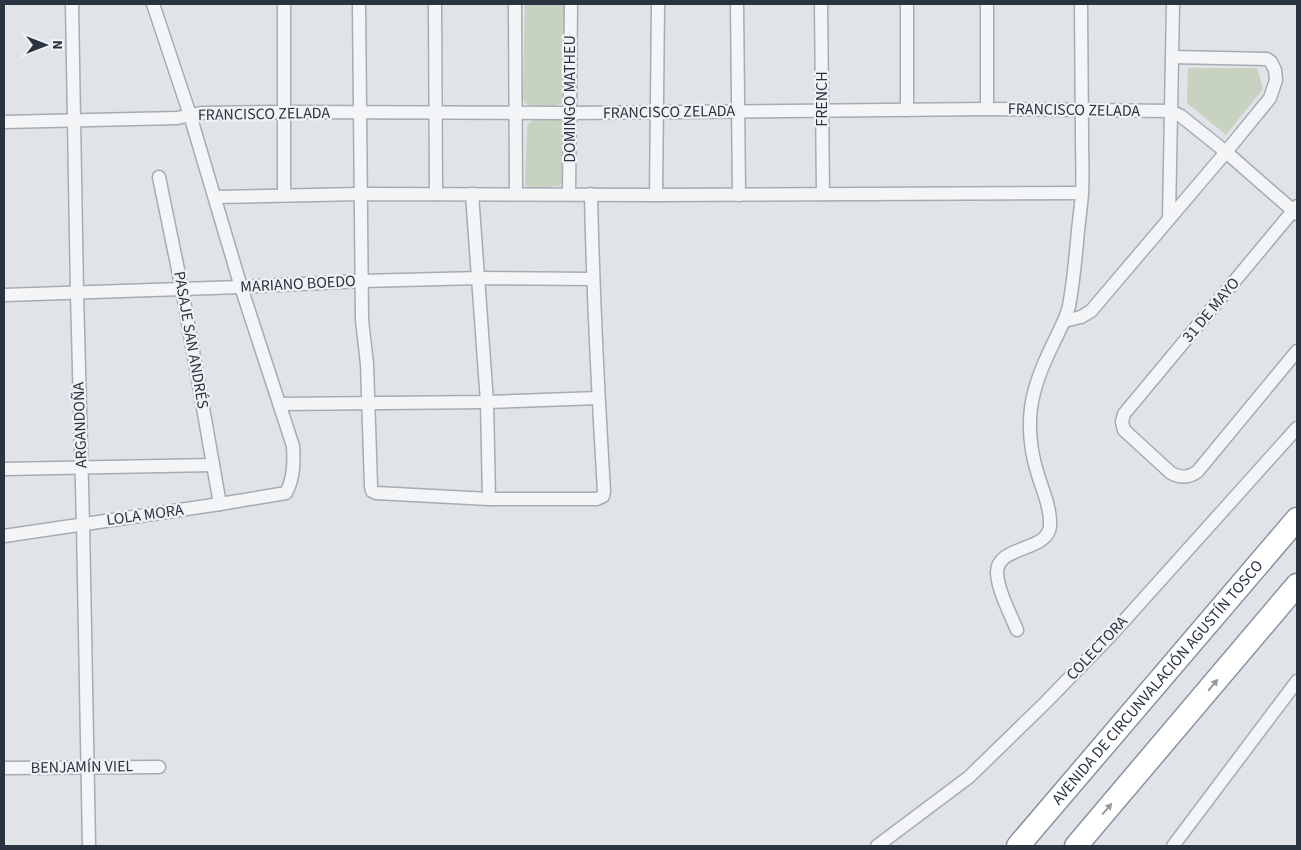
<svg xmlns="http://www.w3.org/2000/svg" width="1301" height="850" viewBox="0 0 1301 850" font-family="'Source Sans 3',sans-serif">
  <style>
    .green { fill: #c8d2c1 }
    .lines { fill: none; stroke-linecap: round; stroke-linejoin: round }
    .minor-casing { stroke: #a5acb3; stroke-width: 15 }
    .motorway-casing { stroke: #88939f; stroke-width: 25 }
    .minor { stroke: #f3f5f7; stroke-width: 12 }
    .motorway { stroke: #fff; stroke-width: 22 }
    .oneway { fill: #949aa0 }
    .labels { text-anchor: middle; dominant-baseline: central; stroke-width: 4.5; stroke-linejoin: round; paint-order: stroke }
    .street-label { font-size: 16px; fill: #293440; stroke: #eff3f6 }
  </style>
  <rect width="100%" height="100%" fill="#e0e4e9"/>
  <g class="green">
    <path d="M525 4H566V99L564 103C557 106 536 107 529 105 525 103 526 103 523 99Z"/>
    <polygon points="1188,68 1257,68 1263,89 1226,135 1187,103"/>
    <polygon points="534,120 559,120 562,121 566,126 564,182 559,186 531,188 526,186 525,183 527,127 529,123"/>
  </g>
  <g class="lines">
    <g class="minor-casing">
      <g id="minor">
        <polyline points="72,4 77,293 83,524 89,846"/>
        <path d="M359 4 362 320 367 364 371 486 372 491 376 493 489 499H597L603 496 604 491C598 392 593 293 591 194"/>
        <polyline points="435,4 436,194"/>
        <polyline points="515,4 516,194"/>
        <polyline points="737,4 739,195"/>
        <polyline points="821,4 823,194"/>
        <polyline points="907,4 907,110"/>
        <polyline points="987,4 987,109"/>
        <polyline points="4,122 177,118 201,113 284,112 570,113 987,109 1171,111 1181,116 1226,152 1297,214"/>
        <polyline points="159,177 182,289 220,504"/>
        <polyline points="472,194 487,402 489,499"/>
        <polyline points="569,194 571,4"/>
        <polyline points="284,195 284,4"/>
        <polyline points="656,195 658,4"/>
        <polyline points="216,197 361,194 656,195 1082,193"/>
        <path d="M1297 206 1124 414 1122 422 1124 430 1171 473C1180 478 1188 478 1197 472L1297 351"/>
        <polyline points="1169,218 1173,4"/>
        <polyline points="4,295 241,287 362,281 479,278 593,279"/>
        <polyline points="1064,321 1081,317 1091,311 1226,152 1270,98 1276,80 1275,70 1271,62 1267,59 1173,57"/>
        <polyline points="279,404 487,402 598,398"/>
        <polyline points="4,469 213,465"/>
        <path d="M4 536 220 504 286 493C294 478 294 462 293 446L241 287 190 115 153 4"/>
        <path d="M1017 630C1010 613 998 591 997 573 996 545 1048 552 1050 526 1051 509 1043 491 1038 475 1031 453 1028 431 1031 408 1034 385 1043 364 1053 344 1059 331 1066 319 1069 306 1073 285 1075 263 1077 242 1078 226 1081 209 1082 193 1083 174 1082 155 1082 136 1082 92 1081 48 1081 4"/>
        <polyline points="4,768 159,767"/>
        <polyline points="877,846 969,777 1045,703 1113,633 1297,428"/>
        <polyline points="1173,846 1297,681"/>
      </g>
    </g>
    <g class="motorway-casing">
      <g id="motorway">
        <path id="s1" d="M1018 846 1297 519"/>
        <polyline points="1076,846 1297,585"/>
      </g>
    </g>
    <use href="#minor" class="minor"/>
    <use href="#motorway" class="motorway"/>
  </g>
  <defs><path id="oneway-solid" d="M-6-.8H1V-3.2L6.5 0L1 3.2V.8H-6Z" transform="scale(1.25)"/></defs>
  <g class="oneway">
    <use href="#oneway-solid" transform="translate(1213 685) rotate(-50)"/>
    <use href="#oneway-solid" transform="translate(1107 809) rotate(-49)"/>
  </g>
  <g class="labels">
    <g class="street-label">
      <text transform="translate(570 99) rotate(-90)">DOMINGO MATHEU</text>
      <text transform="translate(822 99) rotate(-90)">FRENCH</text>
      <text transform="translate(1074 110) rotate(1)">FRANCISCO ZELADA</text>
      <text transform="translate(669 112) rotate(-1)">FRANCISCO ZELADA</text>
      <text transform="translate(264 114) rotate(-1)">FRANCISCO ZELADA</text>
      <text transform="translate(298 284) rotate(-3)">MARIANO BOEDO</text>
      <text transform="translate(1211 310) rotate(-50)">31 DE MAYO</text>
      <text transform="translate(191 340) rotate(80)">PASAJE SAN ANDRÉS</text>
      <text transform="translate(80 425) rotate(-92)">ARGANDOÑA</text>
      <text transform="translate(145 515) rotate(-8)">LOLA MORA</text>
      <text transform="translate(1097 648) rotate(-47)">COLECTORA</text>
      <text stroke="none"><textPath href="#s1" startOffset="215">AVENIDA DE CIRCUNVALACIÓN AGUSTÍN TOSCO</textPath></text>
      <text transform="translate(82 767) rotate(-1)">BENJAMÍN VIEL</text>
    </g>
  </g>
  <rect width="1301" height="850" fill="none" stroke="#293440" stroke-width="10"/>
  <g transform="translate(45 45) rotate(90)" stroke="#eff3f6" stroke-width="4" paint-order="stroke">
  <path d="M0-4L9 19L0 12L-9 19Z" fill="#293440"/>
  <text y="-8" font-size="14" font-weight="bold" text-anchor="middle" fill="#293440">N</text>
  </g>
</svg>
